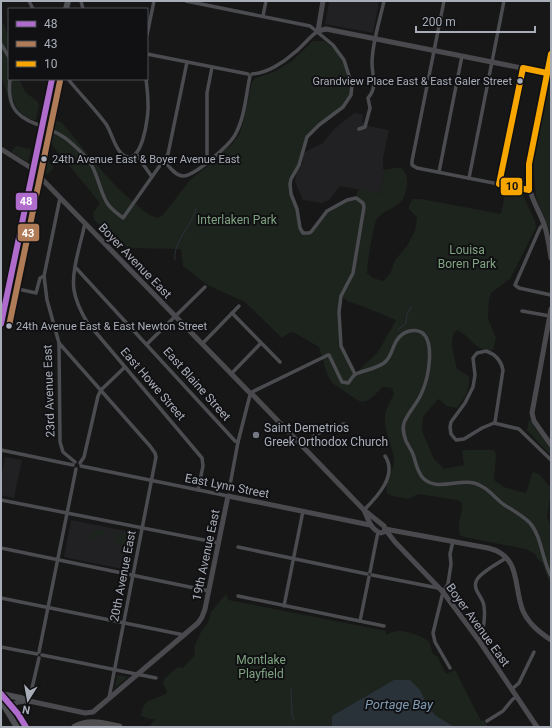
<svg xmlns="http://www.w3.org/2000/svg" width="552" height="728" viewBox="0 0 552 728" font-family="Roboto,sans-serif">
  <style>
    .built { fill: #212123 }
    .green { fill: #1d241e; fill-rule: evenodd }
    .water { fill: #2a3239 }
    .lines { fill: none; stroke-linecap: round; stroke-linejoin: round }
    .stream { stroke: #2a3239; stroke-width: 1 }
    .street { stroke: #4b4c50; stroke-width: 3.5 }
    .secondary { stroke: #4a4a4e; stroke-width: 5 }
    .primary { stroke: #4d4f52; stroke-width: 6 }
    .highway { stroke: #4e4e51; stroke-width: 7 }
    .bus-1-casing { stroke: #111113; stroke-width: 9 }
    .bus-2-casing { stroke: #111113; stroke-width: 9 }
    .bus-3-casing { stroke: #111113; stroke-width: 9 }
    .bus-1 { stroke: #b06ccc; stroke-width: 6 }
    .bus-2 { stroke: #b07c57; stroke-width: 6 }
    .bus-3 { stroke: #f7a600; stroke-width: 6 }
    .bus-dot { fill: #a8adb8; stroke: #111113; stroke-width: 1.5 }
    .poi-dot { fill: #757880; stroke: #111113; stroke-width: 1.5 }
    .labels { text-anchor: middle; dominant-baseline: central; stroke-width: 4; stroke-linejoin: round; paint-order: stroke }
    .bus-label { font-size: 11px; fill: #a8adb8; stroke: #111113; text-anchor: start }
    .park-label { font-size: 12px; fill: #7fa381; stroke: #111113 }
    .street-label { font-size: 12px; fill: #a8adb8; stroke: #111113 }
    .poi-label { font-size: 12px; fill: #a8adb8; stroke: #111113; text-anchor: start }
    .water-label { font-size: 13px; font-style: italic; fill: #7f9bb3; stroke: #111113 }
    .line-badge { stroke: #111113; stroke-width: 1.5 }
    .badge-label { font-size: 11px; text-anchor: middle; font-weight: bold; fill: #fff }
    .pale-badge-label { font-size: 11px; text-anchor: middle; font-weight: bold; fill: #111 }
  </style>
  <rect width="100%" height="100%" fill="#171717"/>
  <g class="built">
    <polygon points="329,1 379,1 373,33 325,24"/>
    <polygon points="356,113 363,115 362,122 368,126 389,130 383,158 383,169 385,170 380,194 340,186 329,200 322,203 303,200 295,182 296,172 303,163 303,153 323,143 334,129 353,114"/>
    <polygon points="5,457 22,460 14,498 1,495 1,479"/>
    <polygon points="71,520 137,533 130,569 127,570 64,557"/>
  </g>
  <g class="green">
    <path d="M1 19 9 37V63L7 64 9 71V79H19L26 93 37 101 39 105 36 120C27 120 15 110 14 100H9L1 74Z"/>
    <path d="M313 41H324L339 52 352 85 349 99 309 134 301 160 290 184 302 231 309 233 331 208 356 198 358 189 380 194 385 170 393 168H402C406 173 408 178 407 185 404 213 384 205 376 221 374 224 374 229 373 233 370 246 368 259 367 273L373 278 383 281 390 274 395 260 407 246 415 231 417 217 409 209V205L413 199H421L501 214 506 190 522 193 535 221 536 228 510 279 491 293 489 299 488 318 496 338 493 350C475 352 472 337 457 330 447 338 455 358 457 369L469 376C471 387 464 400 457 408L447 406 438 399 423 417 422 431 434 459 444 469 464 465 462 451 465 450H492L495 451 496 455 494 480 504 487 525 493 527 491 532 473 534 472 539 474 550 487 551 492 547 516 551 527V584C546 577 545 567 541 562 538 559 537 558 535 554L526 549 464 537 460 535C456 524 463 514 462 503L457 500 418 494 408 499 392 496 387 493C384 482 394 471 394 460 394 455 392 449 390 444 383 420 382 416 394 394L392 388 383 387C376 393 368 405 359 401L332 383 327 374 319 347 295 333 290 332 282 338 245 302 207 285 183 266 181 249 128 248 123 245 94 220 93 213 100 203 47 139 49 121 54 119 62 123C86 151 108 182 137 205 144 211 149 216 158 218L163 215 190 180 213 162 223 151 232 144 239 135 242 127 252 82 256 78 274 72 292 61ZM341 296 349 302 359 305 396 320 378 352 355 374 341 346 339 312Z"/>
    <polygon points="551,77 551,235 536,197 533,166"/>
    <polygon points="16,146 31,149 28,162 11,152"/>
    <polygon points="43,155 54,167 47,175 40,169"/>
    <polygon points="529,419 551,450 551,456 527,430"/>
    <polygon points="98,529 105,531 103,535 91,541 91,532"/>
    <polygon points="116,533 134,536 133,546 114,543"/>
    <path d="M226 594 228 600 234 601 386 631V635C398 626 418 634 429 641L433 654 437 656 446 674 455 670 481 721 484 720 487 726 485 727H149L155 719H149L141 716 142 710 146 702 166 694 167 691 163 684 164 679 178 667 183 668 195 655 194 647 202 630 208 623 211 612Z"/>
    <polygon points="117,675 128,677 115,688"/>
  </g>
  <polygon class="water" points="394,680 410,680 420,690 427,705 435,715 454,727 332,727 332,716"/>
  <g class="lines">
    <g class="stream">
      <path d="M175 260C172 243 193 224 196 209"/>
      <polyline points="398,330 406,323 407,314 412,306"/>
      <polyline points="291,689 292,714 294,720"/>
    </g>
    <g class="street">
      <polyline points="29,1 33,9"/>
      <polyline points="81,1 83,9"/>
      <polyline points="186,1 310,26 333,45 344,60 352,85 351,95 343,107 319,125 307,137 299,165 291,179 290,184 291,194 297,209 300,228 303,233 309,233 311,232 327,211 347,200 356,198 363,203 364,207 353,273 341,296 339,312 341,346 355,374"/>
      <polyline points="444,1 412,161 412,165 417,168 529,190"/>
      <polyline points="263,16 266,1"/>
      <polyline points="147,35 154,1"/>
      <polyline points="1,44 9,57"/>
      <polyline points="147,54 248,74"/>
      <path d="M252 74C267 73 283 63 294 53 303 46 309 37 318 31"/>
      <path d="M10 79C4 129 43 118 69 141 77 148 87 156 92 166 98 177 100 190 106 201 109 208 117 213 123 218L168 154 187 62"/>
      <path d="M68 79C80 94 94 108 106 124 112 133 114 147 122 154 142 171 149 114 148 104 148 95 147 87 146 79"/>
      <path d="M359 129 365 127 370 108 368 98C378 87 372 76 372 63 372 43 380 20 384 1"/>
      <polyline points="136,154 152,177"/>
      <path d="M164 161C169 166 175 176 183 176 195 176 231 144 236 133 245 116 246 94 250 76"/>
      <polyline points="207,163 207,93 212,67"/>
      <polyline points="439,172 462,56"/>
      <polyline points="469,178 504,1"/>
      <polyline points="499,184 523,68"/>
      <polyline points="60,198 44,276 47,300 59,343 60,442 63,452 75,462"/>
      <path d="M85 223C81 243 71 271 74 290 76 302 81 312 87 322L202 458 203 466 198 490"/>
      <polyline points="544,224 540,228 515,285 519,288 551,295"/>
      <polyline points="76,268 235,441 238,442"/>
      <polyline points="9,287 36,293 40,278 44,276"/>
      <polyline points="522,311 550,316"/>
      <polyline points="232,313 280,362"/>
      <polyline points="59,343 150,446 155,453 156,457 109,698"/>
      <polyline points="147,344 205,287"/>
      <polyline points="202,344 239,306"/>
      <path d="M486 351C495 354 501 360 503 370L495 422 494 423 482 428 464 439 456 440 451 434 450 427 451 422 465 403 473 387 475 375 473 358 477 353Z"/>
      <polyline points="231,374 261,343"/>
      <path d="M252 392 328 355H329L342 382 348 383C351 380 353 375 356 374 365 370 375 369 384 363 392 357 392 347 397 340 402 332 413 328 421 332 436 341 428 379 422 392 418 403 408 412 404 423 402 430 404 435 406 441 408 445 410 448 412 452 416 460 416 472 424 479 438 491 458 479 474 483 486 486 493 496 503 504 512 510 522 515 530 523 542 537 542 560 551 576"/>
      <polyline points="494,423 519,429 551,460"/>
      <polyline points="302,446 316,434 344,424"/>
      <polyline points="1,450 73,465"/>
      <polyline points="80,463 84,457 98,396 101,390 125,367"/>
      <polyline points="81,466 228,496"/>
      <polyline points="230,485 238,442 250,395"/>
      <polyline points="1,500 219,543"/>
      <path d="M364 510C377 497 398 475 385 456"/>
      <polyline points="238,547 367,574"/>
      <polyline points="1,548 209,591"/>
      <polyline points="370,572 378,532"/>
      <polyline points="372,575 438,588"/>
      <polyline points="238,596 384,626"/>
      <polyline points="1,598 184,635"/>
      <polyline points="284,606 303,511"/>
      <polyline points="360,621 369,577"/>
      <path d="M480 642C483 631 486 618 484 606 483 596 470 589 478 578 485 570 497 564 506 558"/>
      <polyline points="1,647 37,654"/>
      <polyline points="39,652 76,469"/>
      <polyline points="42,655 156,678"/>
      <polyline points="450,668 435,642 433,633 443,592 448,584 451,564 450,554 453,541"/>
      <polyline points="512,689 519,683 534,652"/>
      <polyline points="29,701 39,658"/>
      <polyline points="487,721 503,711 512,700 517,696"/>
    </g>
    <g class="secondary">
      <polyline points="323,1 318,31 326,29 547,73"/>
      <path d="M551 54 529 164C525 191 535 201 544 224 548 235 549 246 551 258"/>
      <polyline points="1,149 28,166 38,175 249,392"/>
      <polyline points="551,309 532,413 534,421 551,445"/>
      <path d="M252 394 364 510 384 526 385 529 384 532 381 533C371 530 368 519 364 510"/>
      <polyline points="385,529 395,542 443,592 480,642 537,727"/>
      <path d="M385 529 488 548C522 556 513 587 523 611 529 624 539 632 551 640"/>
      <polyline points="8,707 18,702 29,701 85,713 93,712 198,623 202,617 205,609 228,496 370,525"/>
    </g>
    <g class="primary">
      <polyline points="66,9 68,1"/>
      <polyline points="1,324 52,79"/>
      <path d="M1 694C9 705 20 714 26 727"/>
      <polyline points="1,694 21,698 29,701"/>
      <polyline points="1,701 17,727"/>
    </g>
    <path class="highway" d="M75 727C89 719 104 724 119 727"/>
    <g class="bus-1-casing">
      <g id="bus-1">
        <polyline points="1,324 52,79"/>
        <polyline points="1,694 18,714 26,727"/>
      </g>
    </g>
    <g class="bus-2-casing">
      <polyline id="bus-2" points="9,326 60,81"/>
    </g>
    <g class="bus-3-casing">
      <polyline id="bus-3" points="547,73 523,68 499,184 529,190 529,164 551,54"/>
    </g>
    <use href="#bus-1" class="bus-1"/>
    <use href="#bus-2" class="bus-2"/>
    <use href="#bus-3" class="bus-3"/>
  </g>
  <g class="bus-dot">
    <circle cx="520" cy="81" r="3.5"/>
    <circle cx="44" cy="159" r="3.5"/>
    <circle cx="9" cy="326" r="3.5"/>
  </g>
  <circle class="poi-dot" cx="256" cy="435" r="4"/>
  <g class="labels">
    <g class="bus-label">
      <text x="512" y="81" text-anchor="end">Grandview Place East &amp; East Galer Street</text>
      <text x="52" y="159">24th Avenue East &amp; Boyer Avenue East</text>
      <text x="16" y="326">24th Avenue East &amp; East Newton Street</text>
    </g>
    <g class="park-label">
      <text x="237" y="220">Interlaken Park</text>
      <text x="467" y="250">Louisa<tspan x="467" dy="14">Boren Park</tspan></text>
      <text x="261" y="660">Montlake<tspan x="261" dy="14">Playfield</tspan></text>
    </g>
    <g class="street-label">
      <text transform="translate(135 261) rotate(46)">Boyer Avenue East</text>
      <text transform="translate(153 384) rotate(49)">East Howe Street</text>
      <text transform="translate(197 384) rotate(48)">East Blaine Street</text>
      <text transform="translate(49 391) rotate(-92)">23rd Avenue East</text>
      <text transform="translate(227 486) rotate(11)">East Lynn Street</text>
      <text transform="translate(206 555) rotate(-78)">19th Avenue East</text>
      <text transform="translate(123 576) rotate(-79)">20th Avenue East</text>
      <text transform="translate(478 625) rotate(54)">Boyer Avenue East</text>
    </g>
    <g class="poi-label">
      <text x="264" y="428">Saint Demetrios<tspan x="264" dy="14">Greek Orthodox Church</tspan></text>
    </g>
    <g class="water-label">
      <text x="399" y="704">Portage Bay</text>
    </g>
  </g>
  <g class="line-badge">
    <rect x="500" y="177" width="23" height="19" rx="4" fill="#f7a600"/>
    <rect x="15" y="192" width="23" height="19" rx="4" fill="#b06ccc"/>
    <rect x="17" y="223" width="23" height="19" rx="4" fill="#b07c57"/>
  </g>
  <g class="badge-label">
    <text x="26" y="205">48</text>
    <text x="28" y="237">43</text>
  </g>
  <g class="pale-badge-label">
    <text x="512" y="190">10</text>
  </g>
  <rect width="552" height="728" fill="none" stroke="#a8adb8" stroke-width="4"/>
  <rect x="8" y="8" width="140" height="72" fill="#111113" stroke="#4d4f55"/>
  <rect x="16" y="21" width="20" height="6" fill="#b06ccc" stroke="#4d4f55"/>
  <text x="44" y="28" font-size="12" fill="#a8adb8">48</text>
  <rect x="16" y="41" width="20" height="6" fill="#b07c57" stroke="#4d4f55"/>
  <text x="44" y="48" font-size="12" fill="#a8adb8">43</text>
  <rect x="16" y="61" width="20" height="6" fill="#f7a600" stroke="#4d4f55"/>
  <text x="44" y="68" font-size="12" fill="#a8adb8">10</text>
  <g transform="translate(28 700) rotate(191)" stroke="#111113" stroke-width="3" paint-order="stroke">
  <path d="M0-3L7 15L0 10L-7 15Z" fill="#a8adb8"/>
  <text y="-6" font-size="11" font-weight="bold" text-anchor="middle" fill="#a8adb8">N</text>
  </g>
  <path d="M416 26v6h119v-6" fill="none" stroke="#a8adb8" stroke-width="2"/>
  <text x="422" y="26" font-size="12" fill="#a8adb8" stroke="#111113" stroke-width="3" paint-order="stroke">200 m</text>
</svg>
